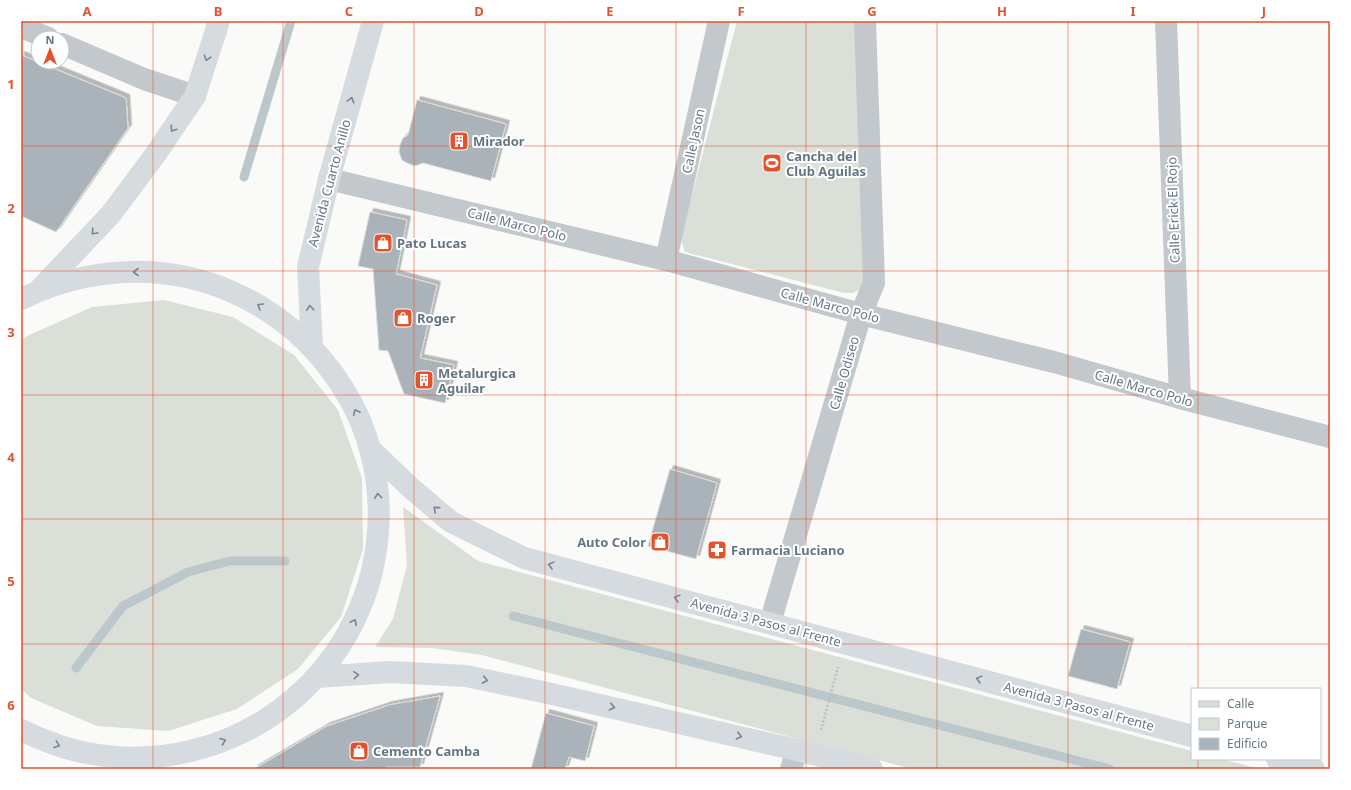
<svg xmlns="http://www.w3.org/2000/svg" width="1351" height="790" viewBox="0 0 1351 790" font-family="'Noto Sans',sans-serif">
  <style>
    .green { fill: #dadfd7 }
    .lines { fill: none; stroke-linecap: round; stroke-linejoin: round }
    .stream { stroke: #bbc7cb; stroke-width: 9 }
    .building { fill: #aab3b9; stroke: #dcdcda; filter: url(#shadow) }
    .path { stroke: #bbbfc2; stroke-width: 2.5; stroke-dasharray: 2 2; stroke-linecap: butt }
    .street { stroke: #c3c8cc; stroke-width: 22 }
    .secondary { stroke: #d6dbdf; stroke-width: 22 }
    .highway { stroke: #d6dbdf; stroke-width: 22 }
    .oneway { stroke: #768591 }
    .grid { fill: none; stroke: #e4512d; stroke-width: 1; stroke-opacity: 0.55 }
    .labels { text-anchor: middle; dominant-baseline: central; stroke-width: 4; stroke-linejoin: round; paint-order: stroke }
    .poi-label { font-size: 13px; font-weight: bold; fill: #657683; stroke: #fff; text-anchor: start }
    .street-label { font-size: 13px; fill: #657683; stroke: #fff }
    .neatline { fill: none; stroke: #e4512d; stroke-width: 1.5 }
    .grid-label { font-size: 13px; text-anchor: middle; font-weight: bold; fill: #e4512d }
  </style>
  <defs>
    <filter id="shadow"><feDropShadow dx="3.5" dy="-3.5" stdDeviation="0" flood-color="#0004"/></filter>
  </defs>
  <rect width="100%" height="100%" fill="#fafaf8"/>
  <g class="green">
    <polygon points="737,21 859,21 865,275 860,290 852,293 844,293 685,252 681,240 683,229"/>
    <polygon points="164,300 233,317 294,355 338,410 362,478 363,549 341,617 298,669 237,709 168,731 97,726 31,698 21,689 21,341 27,336 92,307"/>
    <polygon points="403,507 478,561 1192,751 1192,759 1222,759 1260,769 912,769 482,655 432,648 375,647 393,619 407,565"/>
  </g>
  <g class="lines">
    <g class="stream">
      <polyline points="244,177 291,21"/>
      <polyline points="513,616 1110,769"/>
      <polyline points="76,668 123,606 188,572 230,561 285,561"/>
    </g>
  </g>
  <g class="building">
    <polygon points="21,55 126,98 128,128 56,232 21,216"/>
    <polygon points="417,100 506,124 491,181 423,163 415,166 407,163 402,160 399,152 400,145 403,138 408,135"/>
    <polygon points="370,212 407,220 396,274 437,285 420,358 454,365 445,403 404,394 388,351 379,350 373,269 358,266"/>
    <polygon points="670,469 717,483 696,559 648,546"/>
    <polygon points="1081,629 1130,642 1117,689 1068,676"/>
    <polygon points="440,696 420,767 387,767 381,769 254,769 327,726 389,705"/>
    <polygon points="546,713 594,726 585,761 569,757 565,769 531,769"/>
  </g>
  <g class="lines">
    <polyline class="path" points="821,730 838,667"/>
    <g class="street">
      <polyline points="1166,21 1180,398"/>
      <polyline points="21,27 48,38"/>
      <polyline points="62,44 144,79 195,96"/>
      <polyline points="329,179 666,260 861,314 1054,362 1180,398 1330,437"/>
      <polyline points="666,260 719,21"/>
      <polyline points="770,623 861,314 874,283 865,21"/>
      <polyline points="791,769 797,750"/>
    </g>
    <g class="secondary">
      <polyline points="370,449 412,489 451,522 524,558 1192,736"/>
      <polyline points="317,677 390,672 466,676 543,692 797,750 872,769"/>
      <polyline points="1277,759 1314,769"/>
    </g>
    <g class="highway">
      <polyline points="40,289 111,214 155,155 195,96 219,21"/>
      <path d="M21 299C87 267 162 262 230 291 277 311 316 345 343 388 370 430 382 482 378 532 367 678 231 781 87 753 64 749 42 740 21 730"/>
      <polyline points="312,347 308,267 329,179 373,21"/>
    </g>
  </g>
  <defs><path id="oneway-chevron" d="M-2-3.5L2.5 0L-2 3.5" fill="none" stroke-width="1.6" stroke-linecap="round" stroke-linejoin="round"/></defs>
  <g class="oneway">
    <use href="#oneway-chevron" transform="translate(207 58) rotate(108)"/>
    <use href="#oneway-chevron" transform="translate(351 100) rotate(-75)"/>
    <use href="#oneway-chevron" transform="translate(173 129) rotate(124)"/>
    <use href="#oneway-chevron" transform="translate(94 232) rotate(133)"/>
    <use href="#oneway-chevron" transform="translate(136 272) rotate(180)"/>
    <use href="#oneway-chevron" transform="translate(260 306) rotate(-150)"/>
    <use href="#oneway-chevron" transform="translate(310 308) rotate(-93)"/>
    <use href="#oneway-chevron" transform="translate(356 412) rotate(-115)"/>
    <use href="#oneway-chevron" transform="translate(378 496) rotate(-95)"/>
    <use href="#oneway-chevron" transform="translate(436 509) rotate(-140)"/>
    <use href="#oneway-chevron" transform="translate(551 565) rotate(-165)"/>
    <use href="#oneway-chevron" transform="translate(677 598) rotate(-165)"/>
    <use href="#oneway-chevron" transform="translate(354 622) rotate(-63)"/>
    <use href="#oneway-chevron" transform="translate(356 675) rotate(-4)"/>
    <use href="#oneway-chevron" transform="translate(979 679) rotate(-165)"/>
    <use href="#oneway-chevron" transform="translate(485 680) rotate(11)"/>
    <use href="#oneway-chevron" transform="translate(612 707) rotate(13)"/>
    <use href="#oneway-chevron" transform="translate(739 736) rotate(13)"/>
    <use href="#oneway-chevron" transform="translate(223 741) rotate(-21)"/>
    <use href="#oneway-chevron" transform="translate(57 745) rotate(20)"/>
  </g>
  <path class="grid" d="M153 21V769M283 21V769M414 21V769M545 21V769M676 21V769M806 21V769M937 21V769M1068 21V769M1198 21V689M21 146H1330M21 271H1330M21 395H1330M21 519H1330M21 644H1330M1198 759V769"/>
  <defs>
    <g id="building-square" transform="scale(1)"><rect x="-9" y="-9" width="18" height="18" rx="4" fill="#e4512d" stroke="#fff"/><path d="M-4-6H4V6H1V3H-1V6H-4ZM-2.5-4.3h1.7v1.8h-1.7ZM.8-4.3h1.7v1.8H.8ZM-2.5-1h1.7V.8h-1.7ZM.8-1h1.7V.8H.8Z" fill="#fff"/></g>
    <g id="stadium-square" transform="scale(1)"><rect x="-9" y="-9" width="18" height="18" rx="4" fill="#e4512d" stroke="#fff"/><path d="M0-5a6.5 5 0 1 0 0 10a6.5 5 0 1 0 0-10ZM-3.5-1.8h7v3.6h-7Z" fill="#fff"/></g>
    <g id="shop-square" transform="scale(1)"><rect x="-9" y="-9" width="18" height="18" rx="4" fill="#e4512d" stroke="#fff"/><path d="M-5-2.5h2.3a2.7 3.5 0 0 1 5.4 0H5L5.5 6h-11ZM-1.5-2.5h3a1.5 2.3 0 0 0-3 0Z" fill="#fff"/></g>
    <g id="pharmacy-square" transform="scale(1)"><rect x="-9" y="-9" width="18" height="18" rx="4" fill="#e4512d" stroke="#fff"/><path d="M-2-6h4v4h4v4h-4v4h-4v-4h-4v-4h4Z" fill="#fff"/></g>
  </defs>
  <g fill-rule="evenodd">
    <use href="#building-square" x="459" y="141"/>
    <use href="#stadium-square" x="772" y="163"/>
    <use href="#shop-square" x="383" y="243"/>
    <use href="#shop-square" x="403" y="318"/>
    <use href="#building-square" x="424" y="380"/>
    <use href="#shop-square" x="660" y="542"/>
    <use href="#pharmacy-square" x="717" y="550"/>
    <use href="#shop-square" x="359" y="751"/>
  </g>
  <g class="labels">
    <g class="poi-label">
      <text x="473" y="141">Mirador</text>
      <text x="786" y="156">Cancha del<tspan x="786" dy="15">Club Aguilas</tspan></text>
      <text x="397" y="243">Pato Lucas</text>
      <text x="417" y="318">Roger</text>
      <text x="438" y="373">Metalurgica<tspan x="438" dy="15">Aguilar</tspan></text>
      <text x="646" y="542" text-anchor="end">Auto Color</text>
      <text x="731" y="550">Farmacia Luciano</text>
      <text x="373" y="751">Cemento Camba</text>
    </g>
    <g class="street-label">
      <text transform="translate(693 141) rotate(-78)">Calle Jason</text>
      <text transform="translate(329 183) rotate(-75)">Avenida Cuarto Anillo</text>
      <text transform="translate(1173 210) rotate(-92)">Calle Erick El Rojo</text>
      <text transform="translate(517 224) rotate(14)">Calle Marco Polo</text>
      <text transform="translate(830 305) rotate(15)">Calle Marco Polo</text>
      <text transform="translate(844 373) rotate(-74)">Calle Odiseo</text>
      <text transform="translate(1144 388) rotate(16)">Calle Marco Polo</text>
      <text transform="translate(766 622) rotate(15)">Avenida 3 Pasos al Frente</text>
      <text transform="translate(1079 706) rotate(15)">Avenida 3 Pasos al Frente</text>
    </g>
  </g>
  <rect width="1351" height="790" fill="none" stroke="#ffffff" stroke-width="44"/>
  <rect x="1191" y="688" width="130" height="72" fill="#ffffff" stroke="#c1c8cd"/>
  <rect x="1199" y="701" width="20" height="6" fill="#d6dbdf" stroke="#c1c8cd"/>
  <text x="1227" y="708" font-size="12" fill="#657683">Calle</text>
  <rect x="1199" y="718" width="20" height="12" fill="#dadfd7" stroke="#c1c8cd"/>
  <text x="1227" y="728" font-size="12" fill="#657683">Parque</text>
  <rect x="1199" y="738" width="20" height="12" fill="#aab3b9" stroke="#c1c8cd"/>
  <text x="1227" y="748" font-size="12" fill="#657683">Edificio</text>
  <g transform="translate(50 50)"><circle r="19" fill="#ffffff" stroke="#c1c8cd"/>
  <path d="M0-3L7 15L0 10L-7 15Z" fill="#e4512d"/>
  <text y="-6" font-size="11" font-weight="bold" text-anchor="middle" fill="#657683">N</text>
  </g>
  <rect x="22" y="22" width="1307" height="746" class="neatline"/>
  <g class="grid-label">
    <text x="87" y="16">A</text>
    <text x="218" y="16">B</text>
    <text x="349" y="16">C</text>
    <text x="479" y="16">D</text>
    <text x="610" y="16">E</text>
    <text x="741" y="16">F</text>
    <text x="872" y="16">G</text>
    <text x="1002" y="16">H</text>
    <text x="1133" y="16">I</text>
    <text x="1264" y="16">J</text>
    <text x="11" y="89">1</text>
    <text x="11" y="213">2</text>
    <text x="11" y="337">3</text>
    <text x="11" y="462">4</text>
    <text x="11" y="586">5</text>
    <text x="11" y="710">6</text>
  </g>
</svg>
